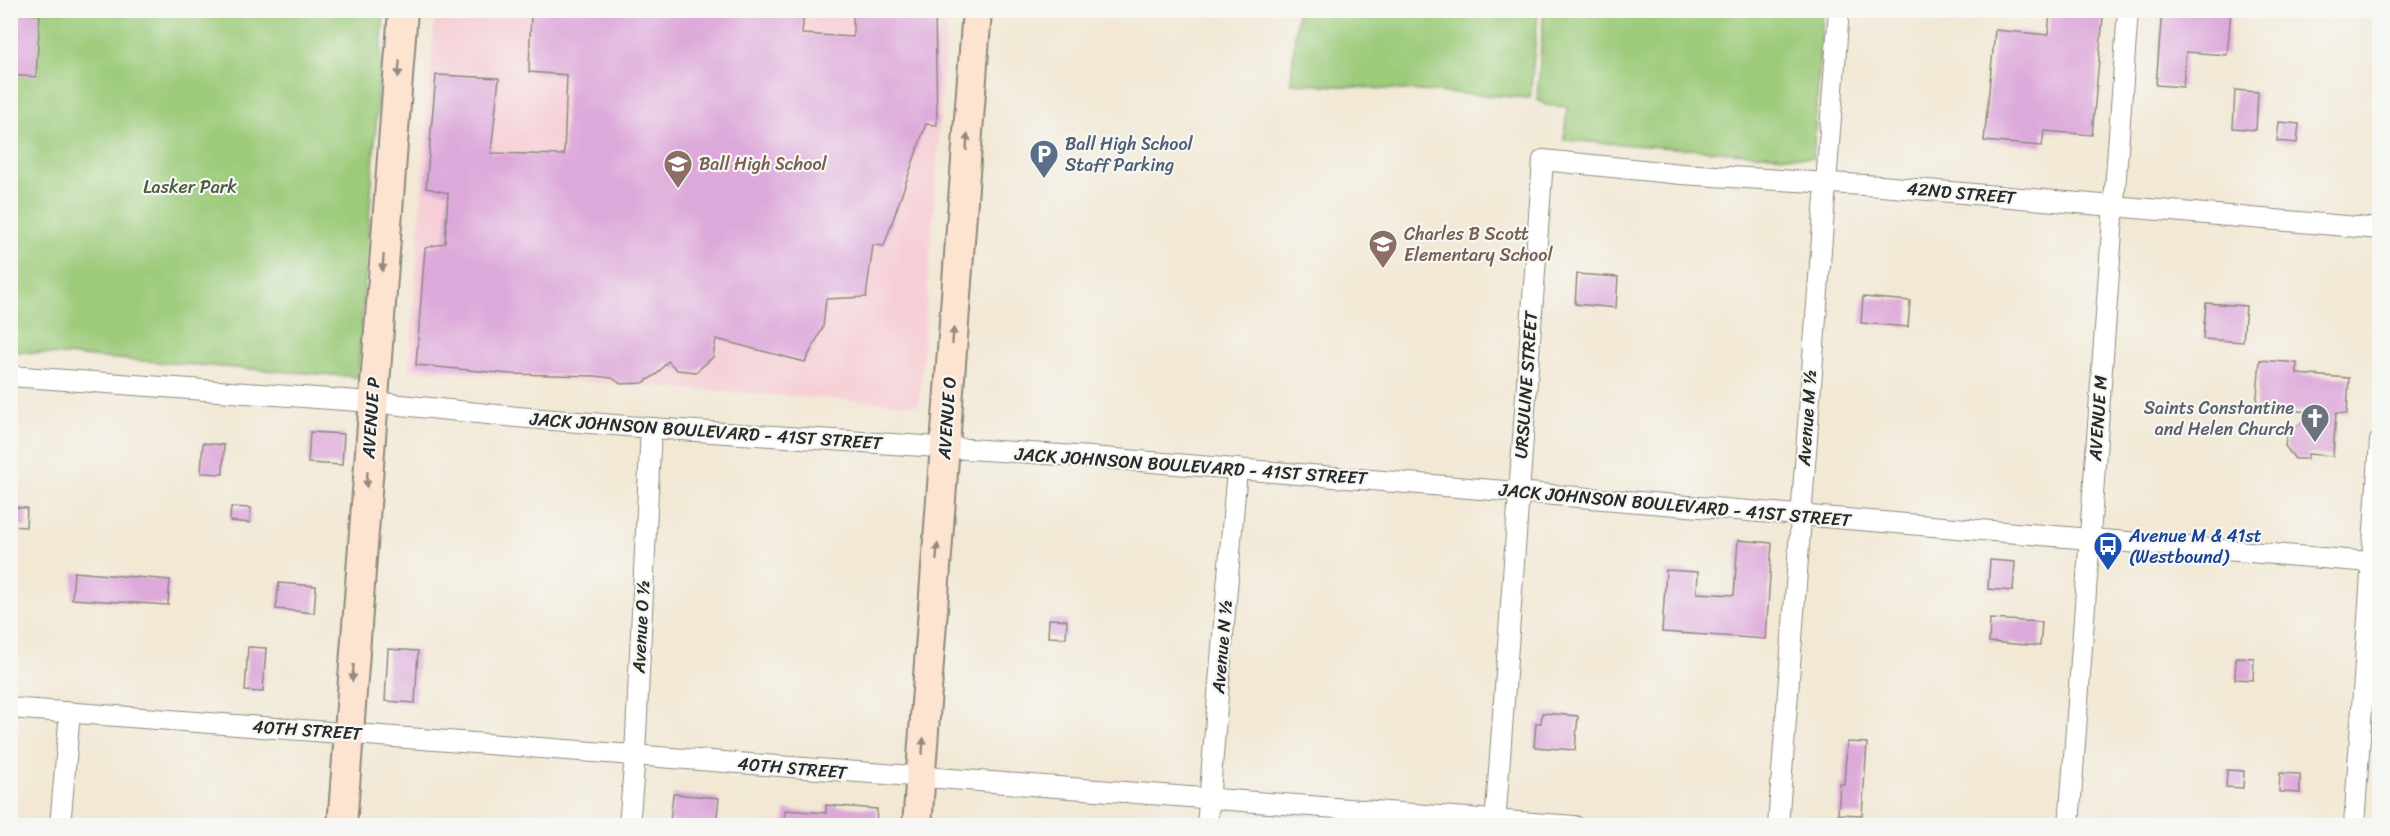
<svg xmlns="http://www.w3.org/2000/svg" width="2390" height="836" viewBox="0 0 2390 836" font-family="Sriracha,sans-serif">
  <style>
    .built { fill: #f6cfd6 }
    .green { fill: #9dcb7a; stroke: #647b52; stroke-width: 1.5 }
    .building { fill: #dda8da }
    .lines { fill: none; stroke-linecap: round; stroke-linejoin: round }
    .street-casing { stroke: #8e8a80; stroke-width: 22 }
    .secondary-casing { stroke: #8e8a80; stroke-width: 32 }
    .street { stroke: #fff; stroke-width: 20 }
    .secondary { stroke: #fde4d0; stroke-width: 28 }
    .oneway { fill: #94887e }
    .labels { text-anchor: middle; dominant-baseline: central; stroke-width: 4.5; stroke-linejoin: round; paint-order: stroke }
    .service-label { font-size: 18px; fill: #4e5e75; stroke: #f6f6f2; text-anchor: start }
    .education-label { font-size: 18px; fill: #785e54; stroke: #f6f6f2; text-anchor: start }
    .park-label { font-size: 18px; fill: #4d5b43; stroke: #f6f6f2 }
    .street-label { font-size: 18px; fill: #2b2b2b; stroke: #f6f6f2 }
    .worship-label { font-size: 18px; fill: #5b616d; stroke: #f6f6f2; text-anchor: end }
    .transit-label { font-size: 18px; fill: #164399; stroke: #f6f6f2; text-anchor: start }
  </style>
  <rect width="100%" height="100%" fill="#f6f6f2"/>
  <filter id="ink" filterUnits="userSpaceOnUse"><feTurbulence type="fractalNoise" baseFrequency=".0167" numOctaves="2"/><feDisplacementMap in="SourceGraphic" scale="12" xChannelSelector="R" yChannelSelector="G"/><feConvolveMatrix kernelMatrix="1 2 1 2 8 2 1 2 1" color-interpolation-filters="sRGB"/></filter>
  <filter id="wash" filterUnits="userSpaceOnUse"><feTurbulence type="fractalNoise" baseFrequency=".008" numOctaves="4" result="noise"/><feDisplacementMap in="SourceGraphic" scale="24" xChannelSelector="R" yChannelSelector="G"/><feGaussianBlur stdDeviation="1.35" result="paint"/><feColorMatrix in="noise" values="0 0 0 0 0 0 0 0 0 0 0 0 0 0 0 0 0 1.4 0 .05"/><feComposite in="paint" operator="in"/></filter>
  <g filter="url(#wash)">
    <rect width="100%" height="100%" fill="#f2e8d4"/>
    <polygon class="built" points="435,11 948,11 919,405 409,370"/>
    <g class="green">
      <polygon points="10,11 384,11 358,377 11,351"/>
      <polygon points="1297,11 1538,11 1530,98 1291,83"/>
      <polygon points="1544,11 1823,11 1813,158 1564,140 1567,107 1546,105 1537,99"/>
    </g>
    <g id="blocks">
      <g class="building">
        <polygon points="531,10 694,10 737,14 737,10 804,10 802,34 853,37 853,10 935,10 937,125 926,124 884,246 873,245 866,297 826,299 823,327 805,362 716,339 713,357 696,372 677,370 668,361 657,374 643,383 621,384 612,378 595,376 510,374 416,365 425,248 445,243 448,193 426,188 436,75 499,78 491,153 564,155 567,75 529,72"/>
        <polygon points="2162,10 2231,10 2227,55 2186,52 2183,87 2156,85"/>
        <polygon points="10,11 40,14 36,77 10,75"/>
        <polygon points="2050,12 2103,17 2092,135 2044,131 2042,146 1984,141 1995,30 2048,35"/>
        <polygon points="2235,90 2258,92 2256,130 2233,128"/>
        <polygon points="2279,122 2299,124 2297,143 2277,141"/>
        <polygon points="1577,274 1618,277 1616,308 1575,304"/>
        <polygon points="1863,297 1910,301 1908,327 1861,323"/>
        <polygon points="2206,303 2246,306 2243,342 2203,339"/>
        <polygon points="2260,360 2297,363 2297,374 2349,378 2347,414 2336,413 2333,456 2308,454 2307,459 2295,459 2285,446 2286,437 2312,412 2256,408"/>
        <polygon points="310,432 344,434 342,465 308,463"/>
        <polygon points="203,443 224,445 223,474 201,473"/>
        <polygon points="10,507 27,508 26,527 10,526"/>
        <polygon points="231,507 251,508 250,523 230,521"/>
        <polygon points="1738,540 1772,543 1766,639 1662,632 1666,570 1698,572 1697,593 1734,595"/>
        <polygon points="1990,560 2015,562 2013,591 1988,589"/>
        <polygon points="74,572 170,580 168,605 72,599"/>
        <polygon points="279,583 316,586 314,613 276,609"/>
        <polygon points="1049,619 1067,620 1066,638 1048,637"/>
        <polygon points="1990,619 2042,622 2040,646 1989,642"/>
        <polygon points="248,647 266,648 263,692 245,691"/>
        <polygon points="388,649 418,651 415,703 385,701"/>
        <polygon points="2236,657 2254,658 2253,680 2235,679"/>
        <polygon points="1542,713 1578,716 1575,750 1534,747 1536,723 1541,723"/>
        <polygon points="1847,742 1867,743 1862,815 1838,814 1840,784 1844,784"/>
        <polygon points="2227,770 2244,771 2243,788 2226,787"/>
        <polygon points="2280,773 2300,774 2300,793 2279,792"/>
        <polygon points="673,794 719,798 716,825 670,822"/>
        <polygon points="826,805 877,809 876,825 784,825 785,810 826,813"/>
      </g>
    </g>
  </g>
  <g filter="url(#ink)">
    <use href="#blocks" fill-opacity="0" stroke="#8e8a80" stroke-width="1.5"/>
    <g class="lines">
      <g class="street-casing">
        <g id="street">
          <polyline points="10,376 372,402 517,417 651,428 1091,457 2371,562"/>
          <polyline points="10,708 1574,826"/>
          <polyline points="60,826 70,712"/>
          <polyline points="629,826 635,755 651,428"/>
          <polyline points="1207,826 1237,469"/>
          <polyline points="1495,826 1543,160 1681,174 1881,186 2380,229"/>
          <polyline points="1778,826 1839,10"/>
          <polyline points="2069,826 2128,10"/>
          <polyline points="2354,826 2380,441"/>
        </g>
      </g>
      <g class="secondary-casing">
        <g id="secondary">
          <polyline points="342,826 403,10"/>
          <polyline points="917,826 977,10"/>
        </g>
      </g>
      <use href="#street" class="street"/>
      <use href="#secondary" class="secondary"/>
    </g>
    <defs><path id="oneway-solid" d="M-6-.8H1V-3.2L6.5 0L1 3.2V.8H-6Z" transform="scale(1.5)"/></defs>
    <g class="oneway">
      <use href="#oneway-solid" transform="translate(399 69) rotate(95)"/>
      <use href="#oneway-solid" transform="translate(967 142) rotate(-86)"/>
      <use href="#oneway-solid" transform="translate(383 263) rotate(95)"/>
      <use href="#oneway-solid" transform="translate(953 336) rotate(-86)"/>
      <use href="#oneway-solid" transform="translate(367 479) rotate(94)"/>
      <use href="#oneway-solid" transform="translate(937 552) rotate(-86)"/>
      <use href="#oneway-solid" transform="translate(353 673) rotate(94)"/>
      <use href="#oneway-solid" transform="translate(923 746) rotate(-86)"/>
    </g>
  </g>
  <defs>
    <g id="parking-pin" transform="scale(1.5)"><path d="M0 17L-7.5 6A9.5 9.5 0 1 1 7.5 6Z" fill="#5c6f8a" stroke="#f6f6f2"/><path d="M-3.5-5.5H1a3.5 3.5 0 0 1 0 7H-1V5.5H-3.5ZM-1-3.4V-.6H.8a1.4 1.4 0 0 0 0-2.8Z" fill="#fff"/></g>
    <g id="school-pin" transform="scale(1.5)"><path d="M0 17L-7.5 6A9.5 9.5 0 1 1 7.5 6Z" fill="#8d6e63" stroke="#f6f6f2"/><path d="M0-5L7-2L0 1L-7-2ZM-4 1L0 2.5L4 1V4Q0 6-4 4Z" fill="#fff"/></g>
    <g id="church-pin" transform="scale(1.5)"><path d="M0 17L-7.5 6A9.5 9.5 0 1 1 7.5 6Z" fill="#6b7280" stroke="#f6f6f2"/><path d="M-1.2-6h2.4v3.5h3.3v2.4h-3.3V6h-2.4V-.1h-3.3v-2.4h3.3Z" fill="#fff"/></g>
    <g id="bus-pin" transform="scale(1.5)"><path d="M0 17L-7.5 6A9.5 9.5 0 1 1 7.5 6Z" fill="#1a4fb4" stroke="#f6f6f2"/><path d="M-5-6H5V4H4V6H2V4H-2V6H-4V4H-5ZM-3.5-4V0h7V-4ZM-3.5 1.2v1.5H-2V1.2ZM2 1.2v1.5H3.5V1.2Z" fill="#fff"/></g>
  </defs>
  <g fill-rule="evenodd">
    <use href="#parking-pin" x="1044" y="154"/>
    <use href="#school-pin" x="678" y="164"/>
    <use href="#school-pin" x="1383" y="244"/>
    <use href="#church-pin" x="2315" y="418"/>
    <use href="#bus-pin" x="2108" y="546"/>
  </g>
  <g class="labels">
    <g class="service-label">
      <text x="1065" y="144">Ball High School<tspan x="1065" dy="21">Staff Parking</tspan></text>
    </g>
    <g class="education-label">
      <text x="699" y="164">Ball High School</text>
      <text x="1404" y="234">Charles B Scott<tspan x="1404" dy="21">Elementary School</tspan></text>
    </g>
    <g class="park-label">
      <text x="190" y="187">Lasker Park</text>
    </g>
    <g class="street-label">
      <text transform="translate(1961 193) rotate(5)">42ND STREET</text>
      <text transform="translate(1526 385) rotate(-86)">URSULINE STREET</text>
      <text transform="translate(371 418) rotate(-86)">AVENUE P</text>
      <text transform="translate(947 418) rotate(-86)">AVENUE O</text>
      <text transform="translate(1807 418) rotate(-86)">Avenue M ½</text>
      <text transform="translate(2098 418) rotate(-86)">AVENUE M</text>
      <text transform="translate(706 431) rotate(4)">JACK JOHNSON BOULEVARD - 41ST STREET</text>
      <text transform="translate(1191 466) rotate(4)">JACK JOHNSON BOULEVARD - 41ST STREET</text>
      <text transform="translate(1675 505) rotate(5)">JACK JOHNSON BOULEVARD - 41ST STREET</text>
      <text transform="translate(641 627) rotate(-87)">Avenue O ½</text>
      <text transform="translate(1222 647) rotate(-85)">Avenue N ½</text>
      <text transform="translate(307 730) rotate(4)">40TH STREET</text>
      <text transform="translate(792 768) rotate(5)">40TH STREET</text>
    </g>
    <g class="worship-label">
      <text x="2294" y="408">Saints Constantine<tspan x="2294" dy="21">and Helen Church</tspan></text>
    </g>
    <g class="transit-label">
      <text x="2129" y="536">Avenue M &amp; 41st<tspan x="2129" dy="21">(Westbound)</tspan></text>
    </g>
  </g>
  <rect width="2390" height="836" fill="none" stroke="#f6f6f2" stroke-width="36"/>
</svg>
